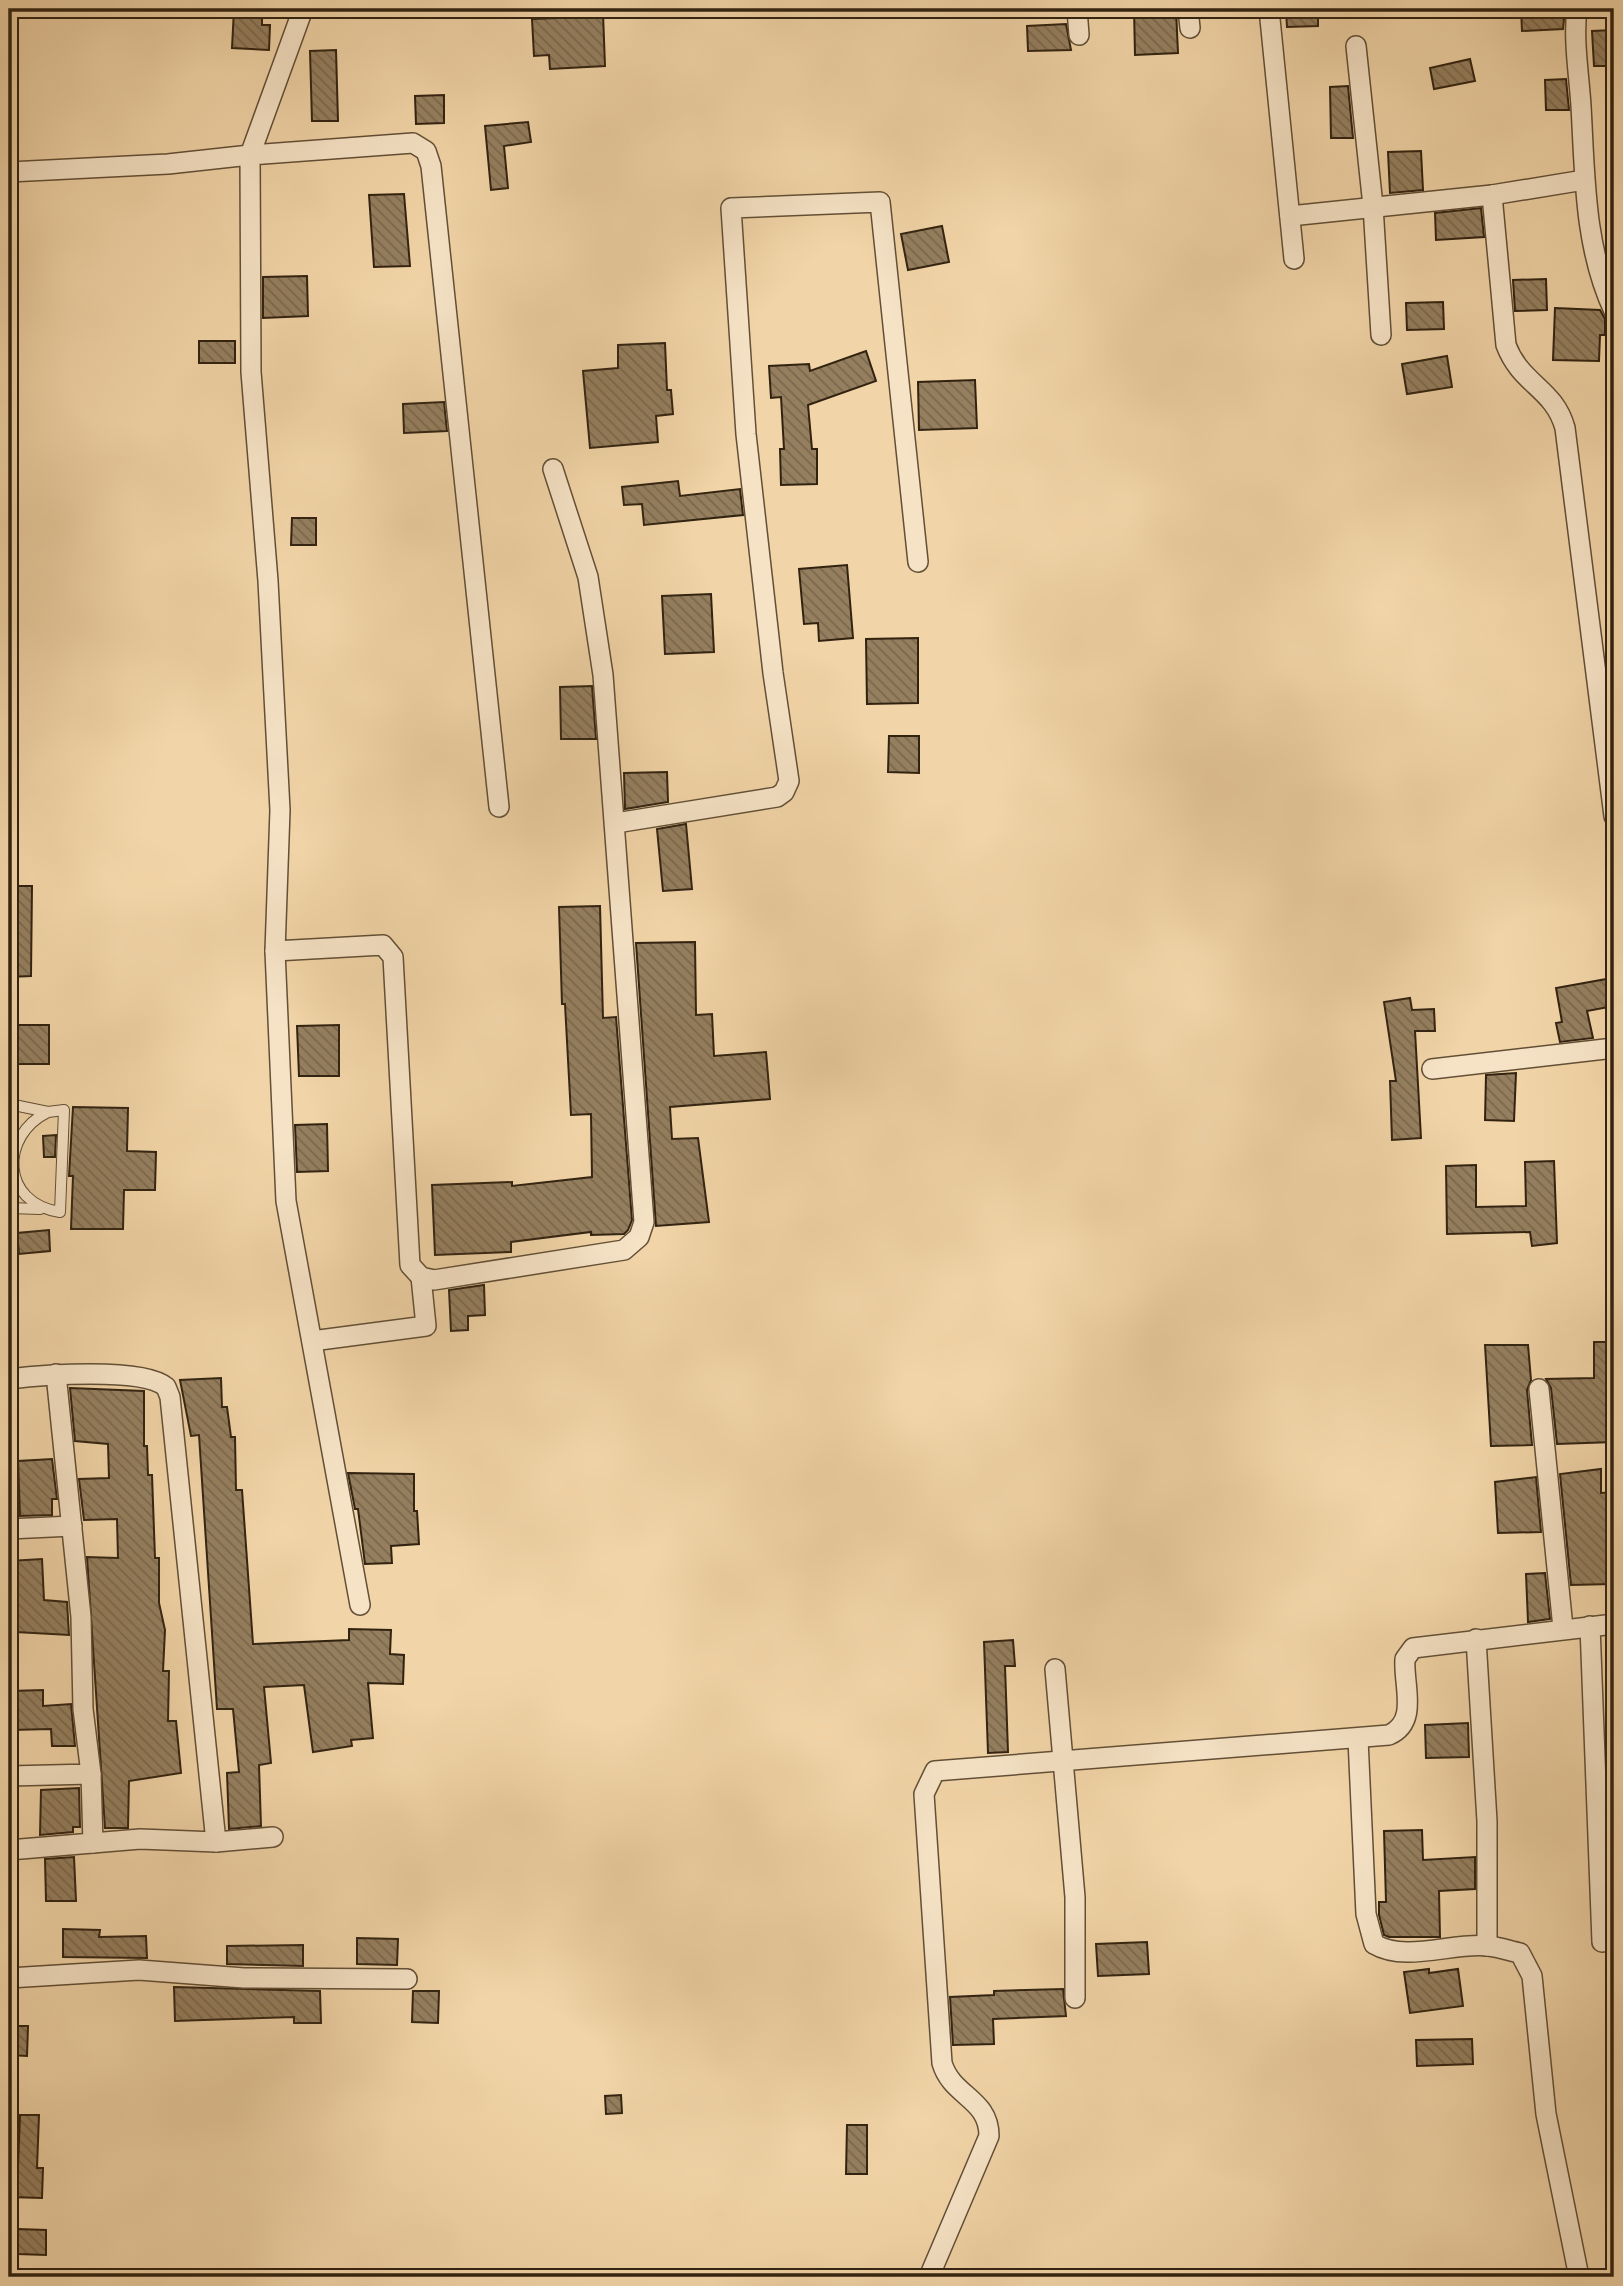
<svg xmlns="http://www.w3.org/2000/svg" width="1623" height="2286" viewBox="0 0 1623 2286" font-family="'IM FELL English',serif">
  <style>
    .building { fill: url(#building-back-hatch); stroke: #322311; stroke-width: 2 }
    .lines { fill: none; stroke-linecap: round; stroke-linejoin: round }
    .lane-casing { stroke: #624f36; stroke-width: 12 }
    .street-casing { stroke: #624f36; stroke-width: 22 }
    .lane { stroke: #f6e3c6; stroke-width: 10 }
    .street { stroke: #f6e3c6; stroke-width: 19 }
  </style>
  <defs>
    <pattern id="building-back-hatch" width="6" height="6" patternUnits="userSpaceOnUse" patternTransform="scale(1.75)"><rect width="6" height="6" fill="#957f5f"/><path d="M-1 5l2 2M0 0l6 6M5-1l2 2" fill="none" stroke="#7a684d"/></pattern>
  </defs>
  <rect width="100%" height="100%" fill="#f1d4a7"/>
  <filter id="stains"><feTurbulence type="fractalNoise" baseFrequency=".00286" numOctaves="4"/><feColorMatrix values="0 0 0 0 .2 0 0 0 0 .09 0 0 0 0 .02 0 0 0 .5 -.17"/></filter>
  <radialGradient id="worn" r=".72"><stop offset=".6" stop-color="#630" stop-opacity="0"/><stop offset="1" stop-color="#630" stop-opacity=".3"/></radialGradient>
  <g class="building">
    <polygon points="234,9 262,9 262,25 270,25 269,50 232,48"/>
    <polygon points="556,9 576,9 576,14 603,13 605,66 550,69 549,55 534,56 532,19 556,18"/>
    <polygon points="1134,9 1176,9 1178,53 1135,55"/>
    <polygon points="1286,9 1318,9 1318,26 1287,27"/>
    <polygon points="1521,9 1565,9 1563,29 1522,31"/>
    <polygon points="1066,24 1071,50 1028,51 1027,26"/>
    <polygon points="1614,30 1614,66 1594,66 1592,31"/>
    <polygon points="336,50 338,121 312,121 310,51"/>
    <polygon points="1470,59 1475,81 1434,89 1430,68"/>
    <polygon points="1566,79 1569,110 1546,110 1545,80"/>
    <polygon points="1348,86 1353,138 1331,138 1330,87"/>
    <polygon points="444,95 444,123 416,124 415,96"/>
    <polygon points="528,122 531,142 504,146 508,188 491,190 485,126"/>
    <polygon points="1421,151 1423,190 1390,193 1388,152"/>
    <polygon points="404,194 410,266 374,267 369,195"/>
    <polygon points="1481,208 1484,237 1436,240 1435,213"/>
    <polygon points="942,226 949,262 908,270 901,234"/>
    <polygon points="307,276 308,316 263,318 263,277"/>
    <polygon points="1546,279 1547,310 1515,311 1513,280"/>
    <polygon points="1443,302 1444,329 1407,330 1406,303"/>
    <polygon points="1555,308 1600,310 1605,319 1605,335 1600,335 1599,361 1553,360"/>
    <rect x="199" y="341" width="36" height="22"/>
    <polygon points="665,343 667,390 671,390 673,414 656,416 658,442 590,448 583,371 618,368 618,345"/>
    <polygon points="866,351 876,381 808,405 812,449 817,449 817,484 781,485 780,449 784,449 781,397 771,398 769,366 809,364 810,371"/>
    <polygon points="1447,356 1452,387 1407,394 1402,364"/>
    <polygon points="975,380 977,428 919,430 918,382"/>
    <polygon points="444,402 447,431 404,433 403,404"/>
    <polygon points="678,481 680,496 740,489 743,515 644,525 642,504 624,505 622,487"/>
    <polygon points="292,518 316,518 316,545 291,545"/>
    <polygon points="847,565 853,638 819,641 818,623 804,624 799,569"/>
    <polygon points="711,594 714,652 665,654 662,596"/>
    <polygon points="918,638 918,703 867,704 866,639"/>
    <polygon points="592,686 596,739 561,739 560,687"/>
    <polygon points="889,736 919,736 919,773 888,772"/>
    <polygon points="667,772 668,802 625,809 624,773"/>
    <polygon points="686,824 692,889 663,891 657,829"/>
    <polygon points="9,886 32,886 31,976 9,977"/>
    <polygon points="600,906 603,1018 616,1017 632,1220 628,1230 624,1234 591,1235 591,1232 511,1242 511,1252 435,1255 432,1185 512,1182 512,1186 592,1177 591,1114 571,1115 565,1004 562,1004 559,907"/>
    <polygon points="695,942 696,1015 712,1014 714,1056 766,1052 770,1099 670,1107 672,1139 698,1138 709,1222 656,1226 636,943"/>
    <polygon points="1612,978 1614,1006 1587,1011 1593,1038 1560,1042 1556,1023 1562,1022 1556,988"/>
    <polygon points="1410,998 1412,1010 1434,1009 1435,1031 1415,1031 1421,1138 1392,1140 1390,1081 1396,1081 1384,1002"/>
    <rect x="14" y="1025" width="35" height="39"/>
    <polygon points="339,1025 339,1076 299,1076 297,1026"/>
    <polygon points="1516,1073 1514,1121 1485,1120 1486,1075"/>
    <polygon points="73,1107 128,1108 127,1151 156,1152 155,1190 124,1190 123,1229 71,1229 73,1176 69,1176"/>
    <polygon points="327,1124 328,1171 297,1172 295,1125"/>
    <polygon points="56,1135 55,1157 44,1157 43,1136"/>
    <polygon points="1554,1161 1557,1243 1532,1246 1530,1232 1447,1234 1446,1166 1476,1165 1476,1207 1526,1206 1525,1162"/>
    <polygon points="49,1230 50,1251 19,1254 17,1233"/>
    <polygon points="484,1285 485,1315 468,1316 468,1330 451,1331 449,1290"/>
    <polygon points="1594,1342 1614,1342 1614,1442 1557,1444 1551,1388 1546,1379 1594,1378"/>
    <polygon points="1485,1345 1528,1345 1531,1380 1527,1390 1532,1445 1491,1446"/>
    <polygon points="221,1378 222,1407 227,1407 231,1437 235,1437 236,1490 242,1490 253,1644 349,1640 349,1629 391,1630 390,1654 404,1655 403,1684 368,1683 373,1738 351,1740 352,1746 313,1752 304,1685 264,1687 271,1763 259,1765 261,1826 229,1829 227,1773 239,1772 233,1709 217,1709 199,1435 191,1436 180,1380"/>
    <polygon points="70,1388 144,1391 144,1446 147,1446 148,1475 152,1475 155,1558 159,1558 159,1603 165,1630 163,1671 169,1671 168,1721 176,1721 181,1773 129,1781 128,1828 105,1828 87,1557 118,1558 117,1519 84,1520 79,1479 109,1478 108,1444 75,1441"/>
    <polygon points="52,1459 57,1499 52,1499 52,1515 20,1516 18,1461"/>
    <polygon points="1601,1469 1601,1493 1614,1492 1614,1542 1610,1542 1612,1584 1571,1585 1560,1474"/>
    <polygon points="348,1473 414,1474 414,1511 417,1511 419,1544 391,1546 392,1563 365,1564 358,1509 355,1509"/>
    <polygon points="1536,1477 1541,1532 1498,1533 1495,1482"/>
    <polygon points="42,1559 44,1600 67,1602 69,1635 16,1632 9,1561"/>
    <polygon points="1545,1573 1550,1619 1528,1622 1526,1574"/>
    <polygon points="1013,1640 1015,1666 1005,1666 1008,1752 988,1753 984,1642"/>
    <polygon points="43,1690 43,1706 71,1704 75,1746 52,1746 51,1729 11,1730 10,1691"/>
    <polygon points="1468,1723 1469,1757 1426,1758 1425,1725"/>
    <polygon points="79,1788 80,1827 73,1827 73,1832 40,1835 41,1790"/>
    <polygon points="1422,1830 1423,1860 1475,1857 1475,1889 1439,1891 1440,1937 1389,1937 1384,1935 1379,1915 1379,1902 1386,1902 1384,1831"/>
    <polygon points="74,1857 76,1901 46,1901 45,1859"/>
    <polygon points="63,1929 100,1930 99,1937 146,1936 147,1958 63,1957"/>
    <polygon points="357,1938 398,1939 397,1965 357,1964"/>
    <polygon points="1147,1942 1149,1974 1098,1976 1096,1944"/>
    <polygon points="303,1945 303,1966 227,1964 227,1946"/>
    <polygon points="1429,1969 1429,1973 1458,1969 1463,2006 1410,2013 1404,1972"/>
    <polygon points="174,1987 320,1991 321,2023 294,2023 294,2017 175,2021"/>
    <polygon points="1063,1989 1066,2016 993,2019 994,2044 953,2045 950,1997 994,1995 994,1991"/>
    <polygon points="413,1991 439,1991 438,2023 412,2022"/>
    <polygon points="9,2026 28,2026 27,2056 9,2055"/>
    <polygon points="1472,2039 1473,2064 1417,2066 1416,2040"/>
    <polygon points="621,2095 622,2113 606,2114 605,2096"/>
    <polygon points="20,2115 39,2115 37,2168 43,2168 42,2198 9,2197 9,2167 18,2167"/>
    <polygon points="847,2125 867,2125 867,2174 846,2174"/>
    <polygon points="18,2229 46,2230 46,2255 18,2254"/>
  </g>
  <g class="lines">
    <g class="lane-casing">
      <g id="lane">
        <path d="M9 1104 48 1112 64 1110 60 1212C0 1203 0 1135 48 1112"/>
        <polyline points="9,1208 40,1209"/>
      </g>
    </g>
    <g class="street-casing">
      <g id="street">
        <polyline points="1077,9 1079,35"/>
        <polyline points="1188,9 1190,28"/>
        <polyline points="1269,9 1294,259"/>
        <path d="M1577 9C1573 40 1579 74 1581 106 1585 175 1584 247 1614 311"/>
        <polyline points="1356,46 1373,206 1381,335"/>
        <polyline points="9,172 168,164 250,155 303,9"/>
        <path d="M1492 195 1506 345C1521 385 1554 388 1565 428L1614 816"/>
        <polyline points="1290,216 1492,195 1584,180"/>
        <polyline points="499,807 431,166 426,151 413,143 250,155 251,372 268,581 280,810 275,951 383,945 393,957 410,1265 421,1277 434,1280 624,1250 639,1237 644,1222 603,675 588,577 553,469"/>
        <polyline points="616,823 777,797 784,792 789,781 773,673 746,434 731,208 880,202 918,562"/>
        <polyline points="275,951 286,1201 360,1605"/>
        <polyline points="1432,1069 1614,1048"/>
        <polyline points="312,1341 426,1326 421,1277"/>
        <path d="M9 1379C41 1375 143 1367 166 1387L170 1397 216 1842"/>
        <polyline points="1539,1389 1563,1628"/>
        <polyline points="9,1529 72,1526"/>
        <polyline points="1590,1626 1602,1942"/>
        <polyline points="1476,1639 1487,1821 1487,1946"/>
        <polyline points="1055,1669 1075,1897 1075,1998"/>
        <path d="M1358 1739 1366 1914 1374 1944C1406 1963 1453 1942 1488 1946 1499 1947 1510 1951 1520 1953L1532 1976 1546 2114 1579 2277"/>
        <polyline points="91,1774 93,1843"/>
        <polyline points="9,1776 91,1774 83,1709 81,1617 56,1374"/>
        <polyline points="9,1850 140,1839 216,1842 273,1837"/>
        <polyline points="9,1978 139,1970 244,1978 407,1979"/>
        <path d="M929 2277 989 2136C989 2098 952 2097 942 2063L924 1794 935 1771 1389 1735C1419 1722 1403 1685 1405 1659L1413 1648 1614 1624"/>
      </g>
    </g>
    <use href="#lane" class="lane"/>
    <use href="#street" class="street"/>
  </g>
  <rect width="1623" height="2286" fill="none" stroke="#f1d4a7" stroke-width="35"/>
  <rect x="10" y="10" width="1602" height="2265" fill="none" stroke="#322311" stroke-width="3.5"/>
  <rect x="18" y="18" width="1588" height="2251" fill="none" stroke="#322311" stroke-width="2"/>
  <rect width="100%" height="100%" filter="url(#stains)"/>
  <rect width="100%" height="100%" fill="url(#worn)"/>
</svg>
